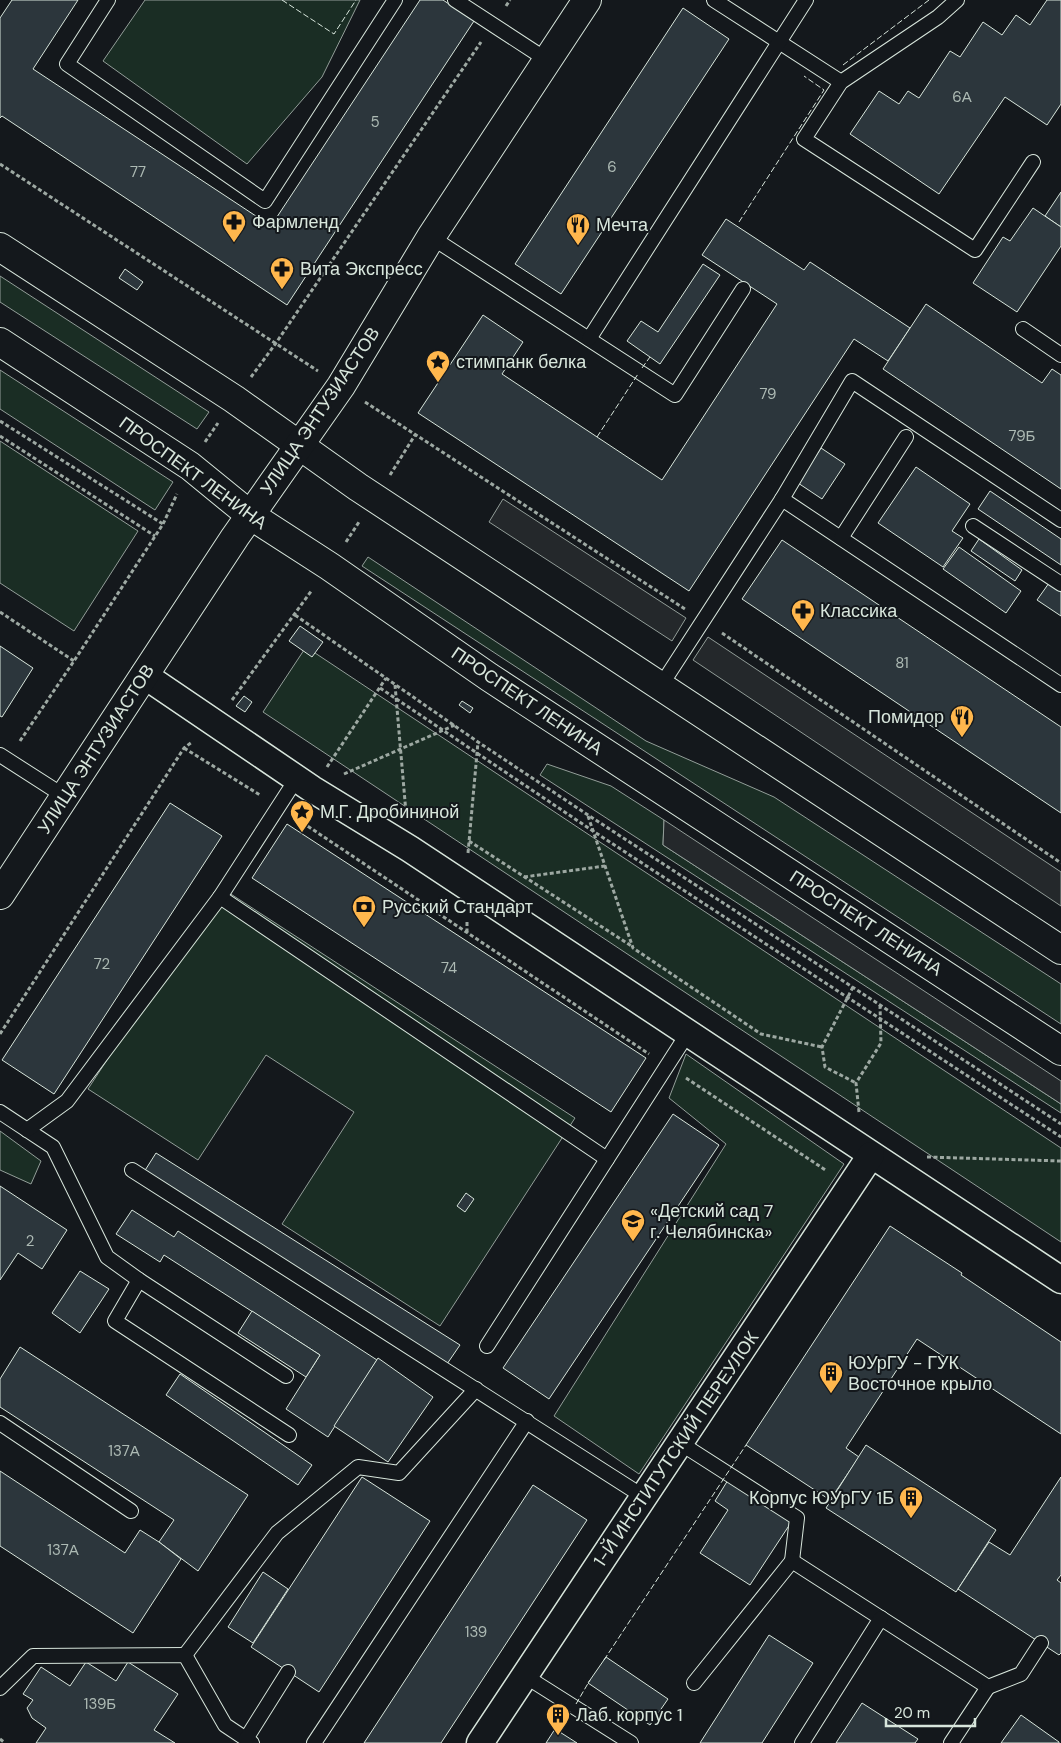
<svg xmlns="http://www.w3.org/2000/svg" width="1061" height="1743" viewBox="0 0 1061 1743" font-family="'DM Sans',sans-serif">
  <style>
    .green { fill: #1a2d24; stroke: #939e99 }
    .parking { fill: #24282b; stroke: #939e99 }
    .building { fill: #2c363c; stroke: #d8e6dc }
    .lines { fill: none; stroke-linecap: round; stroke-linejoin: round }
    .lane-casing { stroke: #d8e6dc; stroke-width: 16 }
    .street-casing { stroke: #d8e6dc; stroke-width: 29 }
    .secondary-casing { stroke: #d8e6dc; stroke-width: 30 }
    .path { stroke: #9da8a2; stroke-width: 3; stroke-dasharray: 4 2.5; stroke-linecap: butt }
    .lane { stroke: #14181c; stroke-width: 14 }
    .street { stroke: #14181c; stroke-width: 26 }
    .secondary { stroke: #14181c; stroke-width: 28 }
    .fence { stroke: #d8e6dc; stroke-width: 1; stroke-dasharray: 6 2.5; stroke-linecap: butt }
    .labels { text-anchor: middle; dominant-baseline: central; stroke-width: 4; stroke-linejoin: round; paint-order: stroke }
    .number-label { font-size: 15px; fill: #adbab4 }
    .poi-label { font-size: 18px; fill: #d8e6dc; stroke: #14181c; text-anchor: start }
    .street-label { font-size: 18px; fill: #d8e6dc; stroke: #14181c }
  </style>
  <rect width="100%" height="100%" fill="#14181c"/>
  <g class="green">
    <polygon points="145,0 360,0 322,77 247,164 103,61"/>
    <polygon points="0,276 209,412 197,429 0,302"/>
    <polygon points="0,370 173,482 155,510 0,409"/>
    <polygon points="0,441 138,531 74,631 0,583"/>
    <polygon points="368,557 646,741 774,797 1061,984 1061,1024 362,566"/>
    <polygon points="306,647 1061,1148 1061,1242 263,712"/>
    <polygon points="547,764 611,786 664,820 663,845 1061,1104 1061,1113 540,775"/>
    <polygon points="220,887 575,1118 440,1326 282,1224 354,1112 266,1055 198,1160 88,1089"/>
    <polygon points="686,1054 844,1164 639,1474 554,1416 726,1144 669,1098"/>
    <polygon points="0,1131 41,1161 31,1184 0,1170"/>
  </g>
  <g class="parking">
    <polygon points="503,499 686,618 672,641 489,522"/>
    <polygon points="708,637 1061,872 1061,906 693,660"/>
    <polygon points="664,820 1061,1081 1061,1104 663,845"/>
  </g>
  <g class="building">
    <polygon points="12,0 78,0 33,69 271,226 420,0 443,0 474,21 287,305 2,116 0,118 0,18"/>
    <polygon points="1047,0 1061,0 1061,104 1047,125 1005,97 939,194 850,134 879,91 899,104 908,91 919,98 950,51 960,57 983,22 1002,35 1016,15 1030,25"/>
    <polygon points="683,8 729,39 561,294 515,264"/>
    <polygon points="1061,192 1061,227 1045,216"/>
    <polygon points="1033,208 1061,227 1061,246 1017,312 973,283 1003,237 1010,241"/>
    <polygon points="726,219 804,270 810,262 910,328 888,361 854,339 689,591 418,413 483,315 523,342 502,374 662,480 777,304 702,255"/>
    <polygon points="703,264 720,275 660,364 627,341 641,321 658,332"/>
    <polygon points="125,269 143,282 137,290 119,278"/>
    <polygon points="926,304 1042,383 1052,369 1061,375 1061,489 883,369"/>
    <polygon points="821,448 845,464 822,499 798,483"/>
    <polygon points="916,467 970,504 952,531 963,538 943,567 878,523"/>
    <polygon points="990,491 1061,539 1061,565 978,509"/>
    <polygon points="979,539 1022,570 1015,581 971,551"/>
    <polygon points="782,540 1061,727 1061,813 742,599"/>
    <polygon points="959,547 1021,591 1006,613 943,569"/>
    <polygon points="1049,583 1061,592 1061,616 1037,600"/>
    <polygon points="300,626 323,642 312,657 289,641"/>
    <polygon points="0,646 33,668 2,717 0,716"/>
    <polygon points="244,696 252,702 245,712 236,706"/>
    <polygon points="462,701 473,708 470,713 459,705"/>
    <polygon points="170,803 222,836 54,1094 2,1060"/>
    <polygon points="287,824 646,1058 611,1112 252,878"/>
    <polygon points="673,1114 719,1145 549,1399 503,1368"/>
    <polygon points="156,1153 460,1345 447,1364 144,1172"/>
    <polygon points="0,1186 67,1230 42,1269 18,1253 0,1280"/>
    <polygon points="466,1193 474,1199 465,1212 457,1206"/>
    <polygon points="132,1210 174,1237 178,1231 377,1360 328,1437 286,1409 320,1355 164,1255 160,1262 116,1234"/>
    <polygon points="890,1226 962,1273 961,1275 1061,1342 1061,1434 917,1339 846,1448 859,1457 830,1500 746,1445"/>
    <polygon points="80,1271 109,1289 80,1333 52,1313"/>
    <polygon points="252,1311 320,1355 306,1377 238,1333"/>
    <polygon points="20,1347 248,1495 198,1571 159,1542 174,1520 0,1407 0,1379"/>
    <polygon points="378,1358 433,1397 388,1462 334,1426"/>
    <polygon points="180,1374 312,1465 298,1485 166,1395"/>
    <polygon points="866,1445 996,1530 956,1592 826,1508"/>
    <polygon points="0,1471 125,1553 140,1530 159,1542 181,1559 133,1633 0,1546"/>
    <polygon points="362,1477 430,1521 319,1692 251,1647"/>
    <polygon points="1061,1477 1061,1575 1057,1580 1061,1583 1061,1653 1059,1655 958,1589 989,1542 1010,1555"/>
    <polygon points="728,1480 792,1521 750,1585 700,1553 728,1510 715,1501"/>
    <polygon points="533,1485 587,1520 441,1743 364,1743"/>
    <polygon points="263,1572 288,1589 253,1643 228,1627"/>
    <polygon points="769,1635 813,1663 762,1743 700,1743"/>
    <polygon points="606,1657 668,1699 650,1725 588,1683"/>
    <polygon points="86,1662 116,1681 128,1662 178,1694 154,1730 175,1743 36,1743 46,1728 32,1718 27,1708 33,1700 23,1694 41,1667 70,1686"/>
    <polygon points="862,1703 918,1739 915,1743 836,1743"/>
    <polygon points="1021,1715 1059,1742 1059,1743 1001,1743"/>
    <polygon points="555,1729 577,1743 546,1743"/>
  </g>
  <g class="lines">
    <g class="lane-casing">
      <g id="lane">
        <polyline points="108,0 67,64 265,201 395,0"/>
        <polyline points="455,0 547,60"/>
        <polyline points="714,0 841,82"/>
        <polyline points="957,0 938,17 841,82 804,139 975,250 1033,162"/>
        <polyline points="431,237 675,395 743,289"/>
        <polyline points="1023,329 1061,355"/>
        <polyline points="589,339 806,0"/>
        <polyline points="782,499 1061,685"/>
        <polyline points="973,526 1061,584"/>
        <polyline points="841,538 906,437"/>
        <polyline points="660,687 782,499 852,381 1061,520"/>
        <polyline points="0,755 64,796"/>
        <polyline points="220,897 607,1159"/>
        <polyline points="0,1112 53,1147 107,1257 139,1280 286,1376"/>
        <polyline points="27,1130 67,1101 220,897 297,778"/>
        <polyline points="132,1170 644,1497"/>
        <polyline points="139,1280 115,1321 289,1435"/>
        <polyline points="487,1346 688,1033"/>
        <polyline points="0,1423 131,1511"/>
        <polyline points="680,1443 797,1518 792,1561"/>
        <polyline points="185,1655 277,1533 358,1467 399,1473 476,1389"/>
        <polyline points="525,1676 631,1743"/>
        <polyline points="694,1683 792,1561 988,1687 951,1743"/>
        <polyline points="988,1687 1021,1674 1041,1643"/>
        <polyline points="0,1688 33,1656 185,1655 225,1725 252,1743"/>
        <polyline points="246,1739 288,1672"/>
        <polyline points="314,1743 527,1421"/>
        <polyline points="802,1743 881,1618"/>
      </g>
    </g>
    <g class="street-casing">
      <g id="street">
        <polyline points="144,675 312,789 410,849 1061,1280"/>
        <polyline points="480,1743 871,1155"/>
      </g>
    </g>
    <g class="secondary-casing">
      <g id="secondary">
        <polyline points="0,247 234,399 358,487 1061,950"/>
        <polyline points="0,342 190,466 250,515 329,566 489,677 1061,1051"/>
        <polyline points="0,895 235,537 341,386 431,237 587,0"/>
      </g>
    </g>
    <g class="path">
      <polyline points="506,6 510,0"/>
      <polyline points="0,164 318,371"/>
      <polyline points="251,377 276,343 481,42"/>
      <polyline points="365,402 685,609"/>
      <polyline points="0,421 163,524"/>
      <polyline points="0,436 155,536"/>
      <polyline points="205,442 218,423"/>
      <polyline points="390,475 415,435"/>
      <polyline points="346,542 359,522"/>
      <polyline points="0,612 74,661"/>
      <polyline points="295,615 478,742 588,815 880,1005 1061,1124"/>
      <polyline points="722,633 1061,863"/>
      <polyline points="395,685 406,813"/>
      <polyline points="380,688 593,831 1061,1137"/>
      <polyline points="232,700 312,590"/>
      <polyline points="20,741 74,661 163,524 177,494"/>
      <polyline points="184,748 260,795"/>
      <polyline points="327,767 386,678"/>
      <polyline points="344,774 455,725"/>
      <polyline points="588,816 633,948 761,1034 822,1047"/>
      <polyline points="297,819 649,1054"/>
      <polyline points="469,841 633,947"/>
      <polyline points="468,853 478,742"/>
      <polyline points="524,877 605,866"/>
      <polyline points="467,922 467,934"/>
      <polyline points="853,987 822,1047 825,1067 856,1083"/>
      <polyline points="0,1034 184,748 192,742"/>
      <polyline points="686,1078 827,1171"/>
      <polyline points="859,1112 856,1083 881,1043 880,1005"/>
      <polyline points="927,1157 1061,1161"/>
      <polyline points="0,1739 5,1743"/>
    </g>
    <use href="#lane" class="lane"/>
    <use href="#street" class="street"/>
    <use href="#secondary" class="secondary"/>
    <g class="fence">
      <polyline points="282,0 334,34 356,0"/>
      <polyline points="843,65 929,0"/>
      <polyline points="739,222 824,90 804,76"/>
      <polyline points="642,368 650,357"/>
      <polyline points="597,437 638,374"/>
      <polyline points="604,1660 746,1445"/>
      <polyline points="576,1704 590,1680"/>
      <polyline points="555,1729 571,1710"/>
    </g>
  </g>
  <defs>
    <g id="pharmacy-pin" transform="scale(1.25)"><path d="M0 17L-7.5 6A9.5 9.5 0 1 1 7.5 6Z" fill="#ffb74d" stroke="#14181c"/><path d="M-2-6h4v4h4v4h-4v4h-4v-4h-4v-4h4Z" fill="#111"/></g>
    <g id="restaurant-pin" transform="scale(1.25)"><path d="M0 17L-7.5 6A9.5 9.5 0 1 1 7.5 6Z" fill="#ffb74d" stroke="#14181c"/><path d="M-5-6h1v4h1v-4h1v4h1v-4h1v5L-1.5 .5V6h-2V.5L-5-1ZM5-6V6H3V1.5H1.5Q1.5-4 5-6Z" fill="#111"/></g>
    <g id="sight-pin" transform="scale(1.25)"><path d="M0 17L-7.5 6A9.5 9.5 0 1 1 7.5 6Z" fill="#ffb74d" stroke="#14181c"/><path d="M0-6L1.8-2.2L6-1.7L2.9 1.2L3.7 5.4L0 3.3L-3.7 5.4L-2.9 1.2L-6-1.7L-1.8-2.2Z" fill="#111"/></g>
    <g id="bank-pin" transform="scale(1.25)"><path d="M0 17L-7.5 6A9.5 9.5 0 1 1 7.5 6Z" fill="#ffb74d" stroke="#14181c"/><path d="M-6-4H6V4H-6ZM0-2.3a2.3 2.3 0 1 0 0 4.6a2.3 2.3 0 1 0 0-4.6Z" fill="#111"/></g>
    <g id="school-pin" transform="scale(1.25)"><path d="M0 17L-7.5 6A9.5 9.5 0 1 1 7.5 6Z" fill="#ffb74d" stroke="#14181c"/><path d="M0-5L7-2L0 1L-7-2ZM-4 1L0 2.5L4 1V4Q0 6-4 4Z" fill="#111"/></g>
    <g id="building-pin" transform="scale(1.25)"><path d="M0 17L-7.5 6A9.5 9.5 0 1 1 7.5 6Z" fill="#ffb74d" stroke="#14181c"/><path d="M-4-6H4V6H1V3H-1V6H-4ZM-2.5-4.3h1.7v1.8h-1.7ZM.8-4.3h1.7v1.8H.8ZM-2.5-1h1.7V.8h-1.7ZM.8-1h1.7V.8H.8Z" fill="#111"/></g>
  </defs>
  <g fill-rule="evenodd">
    <use href="#pharmacy-pin" x="234" y="222"/>
    <use href="#restaurant-pin" x="578" y="225"/>
    <use href="#pharmacy-pin" x="282" y="269"/>
    <use href="#sight-pin" x="438" y="362"/>
    <use href="#pharmacy-pin" x="803" y="611"/>
    <use href="#restaurant-pin" x="962" y="717"/>
    <use href="#sight-pin" x="302" y="812"/>
    <use href="#bank-pin" x="364" y="907"/>
    <use href="#school-pin" x="633" y="1221"/>
    <use href="#building-pin" x="831" y="1373"/>
    <use href="#building-pin" x="911" y="1498"/>
    <use href="#building-pin" x="558" y="1715"/>
  </g>
  <g class="labels">
    <g class="number-label">
      <text x="962" y="97">6А</text>
      <text x="375" y="122">5</text>
      <text x="612" y="167">6</text>
      <text x="138" y="172">77</text>
      <text x="768" y="394">79</text>
      <text x="1022" y="436">79Б</text>
      <text x="902" y="663">81</text>
      <text x="102" y="964">72</text>
      <text x="449" y="968">74</text>
      <text x="30" y="1241">2</text>
      <text x="124" y="1451">137А</text>
      <text x="63" y="1550">137А</text>
      <text x="476" y="1632">139</text>
      <text x="100" y="1704">139Б</text>
    </g>
    <g class="poi-label">
      <text x="252" y="222">Фармленд</text>
      <text x="596" y="225">Мечта</text>
      <text x="300" y="269">Вита Экспресс</text>
      <text x="456" y="362">стимпанк белка</text>
      <text x="820" y="611">Классика</text>
      <text x="944" y="717" text-anchor="end">Помидор</text>
      <text x="320" y="812">М.Г. Дробининой</text>
      <text x="382" y="907">Русский Стандарт</text>
      <text x="650" y="1211">«Детский сад 7<tspan x="650" dy="21">г. Челябинска»</tspan></text>
      <text x="848" y="1363">ЮУрГУ - ГУК<tspan x="848" dy="21">Восточное крыло</tspan></text>
      <text x="894" y="1498" text-anchor="end">Корпус ЮУрГУ 1Б</text>
      <text x="576" y="1715">Лаб. корпус 1</text>
    </g>
    <g class="street-label">
      <text transform="translate(320 411) rotate(-56)">УЛИЦА ЭНТУЗИАСТОВ</text>
      <text transform="translate(193 473) rotate(36)">ПРОСПЕКТ ЛЕНИНА</text>
      <text transform="translate(527 701) rotate(34)">ПРОСПЕКТ ЛЕНИНА</text>
      <text transform="translate(96 749) rotate(-57)">УЛИЦА ЭНТУЗИАСТОВ</text>
      <text transform="translate(866 923) rotate(33)">ПРОСПЕКТ ЛЕНИНА</text>
      <text transform="translate(676 1449) rotate(-56)">1-Й ИНСТИТУТСКИЙ ПЕРЕУЛОК</text>
    </g>
  </g>
  <path d="M886 1718v8h89v-8" fill="none" stroke="#d8e6dc" stroke-width="2.5"/>
  <text x="894" y="1718" font-size="15" fill="#d8e6dc" stroke="#14181c" stroke-width="4" paint-order="stroke">20 m</text>
</svg>
